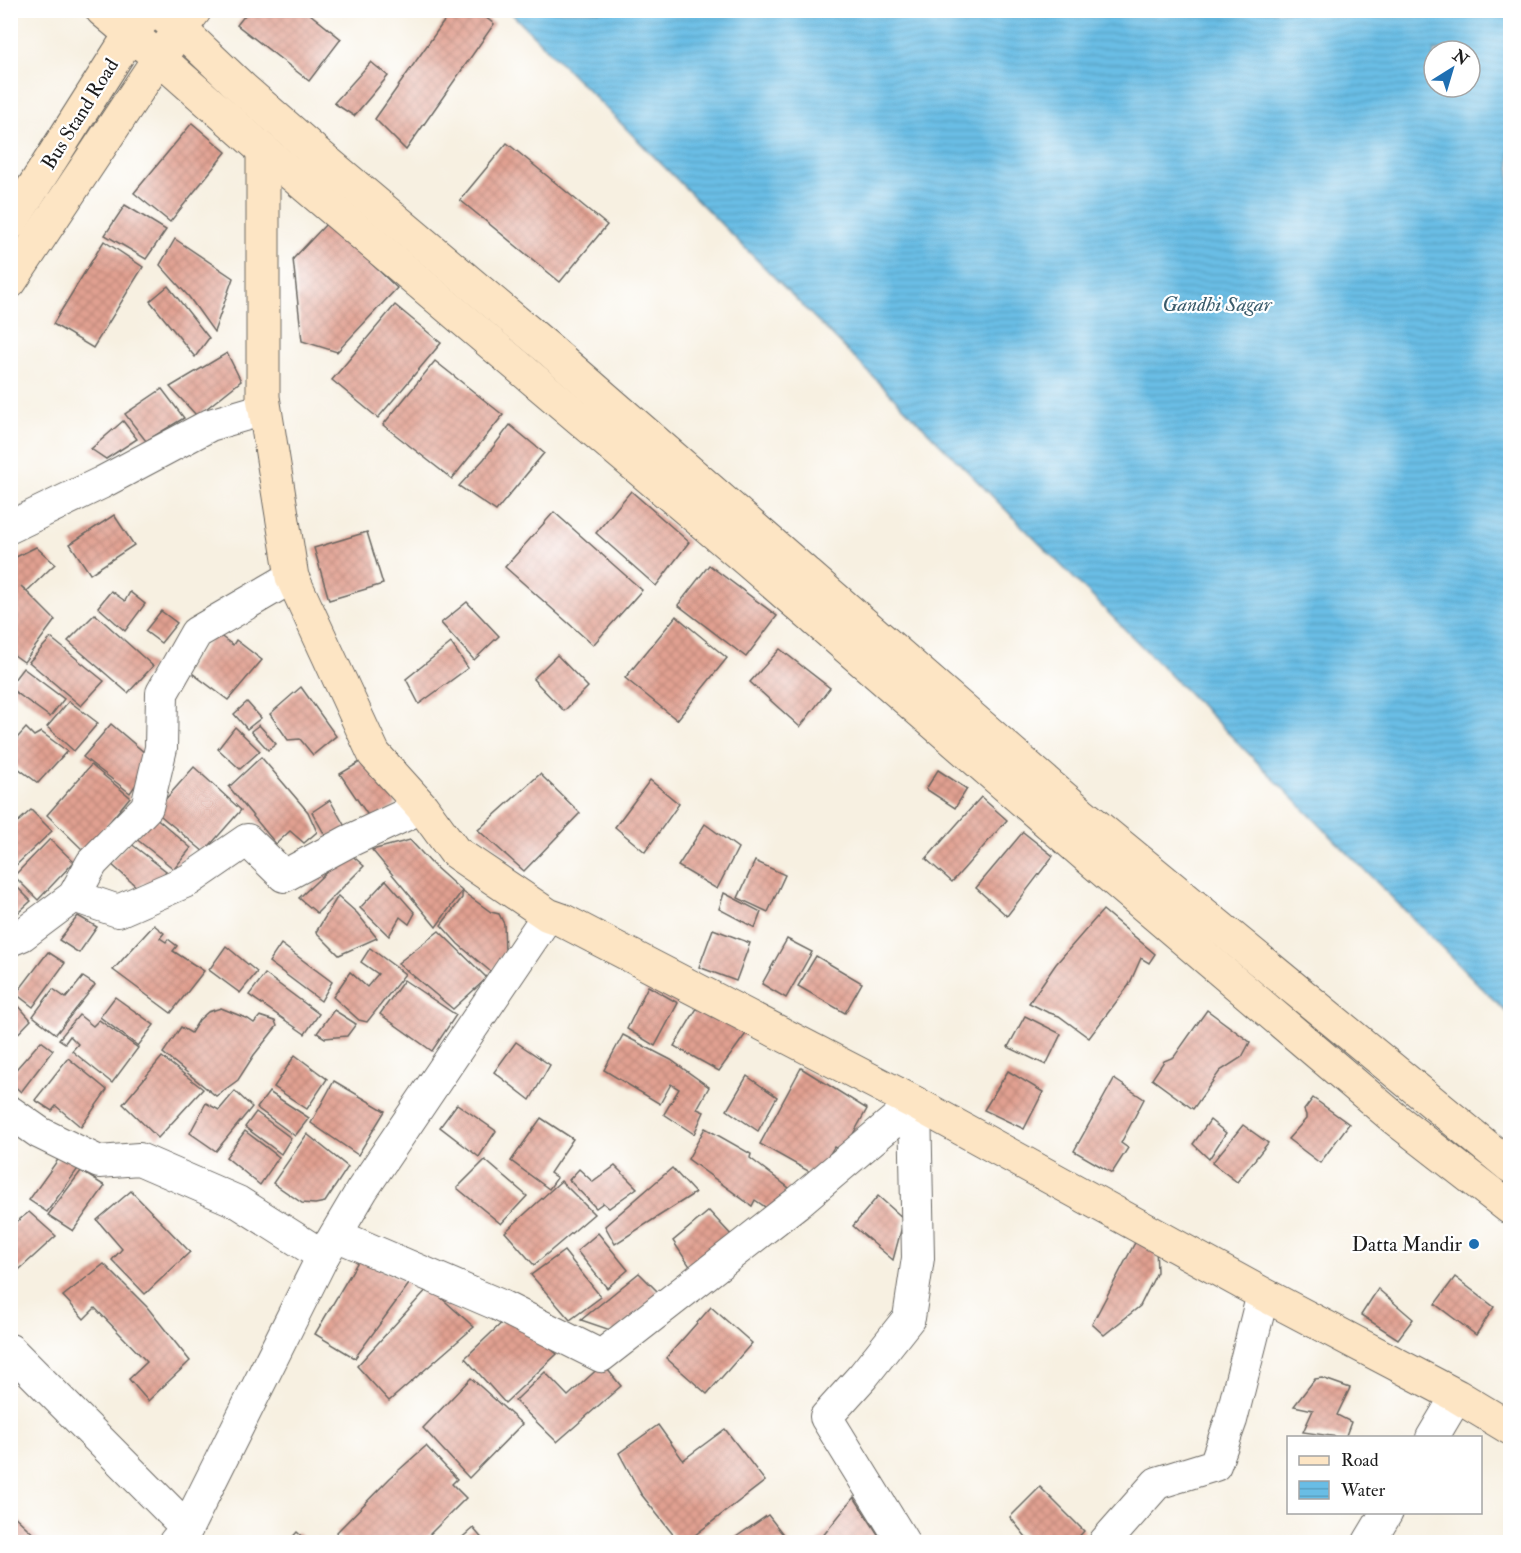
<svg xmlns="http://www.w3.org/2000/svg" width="1521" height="1553" viewBox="0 0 1521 1553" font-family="'IM FELL Double Pica',serif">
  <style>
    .water { fill: url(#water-rules); stroke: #426c80; stroke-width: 1.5; fill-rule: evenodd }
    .building { fill: url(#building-cross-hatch) }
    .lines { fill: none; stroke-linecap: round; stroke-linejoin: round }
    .street-casing { stroke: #696661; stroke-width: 34 }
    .secondary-casing { stroke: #696661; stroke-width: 35 }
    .street { stroke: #fff; stroke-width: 32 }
    .secondary { stroke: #fde5c4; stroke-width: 33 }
    .poi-dot { fill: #1f6fb2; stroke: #fff; stroke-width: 2 }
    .labels { text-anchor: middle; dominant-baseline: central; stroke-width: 4.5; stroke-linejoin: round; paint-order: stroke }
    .street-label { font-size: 20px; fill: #1c1c1c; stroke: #fff }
    .poi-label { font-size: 20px; fill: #1c1c1c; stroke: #fff; text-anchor: end }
    .water-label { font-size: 21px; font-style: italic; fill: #3b5c6c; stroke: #fff }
  </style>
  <defs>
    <pattern id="water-rules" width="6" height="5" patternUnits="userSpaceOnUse" patternTransform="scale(1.5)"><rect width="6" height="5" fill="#69bde5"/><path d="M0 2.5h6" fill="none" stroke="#5aa2c4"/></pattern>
    <pattern id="building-cross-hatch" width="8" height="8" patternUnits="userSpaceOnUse" patternTransform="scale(1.5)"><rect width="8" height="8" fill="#e1a091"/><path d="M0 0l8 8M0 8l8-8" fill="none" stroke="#c0897c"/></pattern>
  </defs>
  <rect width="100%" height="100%" fill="#fff"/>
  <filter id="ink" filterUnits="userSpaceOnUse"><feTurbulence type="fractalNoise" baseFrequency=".0167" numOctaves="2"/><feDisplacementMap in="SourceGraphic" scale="12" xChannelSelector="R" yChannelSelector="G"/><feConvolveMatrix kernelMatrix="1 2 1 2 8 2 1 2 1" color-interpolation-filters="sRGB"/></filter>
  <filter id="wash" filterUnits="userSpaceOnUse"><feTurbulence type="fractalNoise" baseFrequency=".008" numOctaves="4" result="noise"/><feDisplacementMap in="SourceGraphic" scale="24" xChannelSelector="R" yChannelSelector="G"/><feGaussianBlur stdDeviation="1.35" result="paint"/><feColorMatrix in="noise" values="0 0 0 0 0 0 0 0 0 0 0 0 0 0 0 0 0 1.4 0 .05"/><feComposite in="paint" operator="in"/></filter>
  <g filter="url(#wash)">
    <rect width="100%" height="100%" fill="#f7f0e1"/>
    <path class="water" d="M509 11H1510V1016ZM1434 51H1470V87H1434Z"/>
    <g id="blocks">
      <g class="building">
        <polygon points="249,10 305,10 341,39 309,81 237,25"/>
        <polygon points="452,10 476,10 494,24 406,150 375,119"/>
        <polygon points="371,62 388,76 354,116 334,103"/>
        <polygon points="192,123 226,152 170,222 134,193"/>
        <polygon points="507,143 607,225 560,282 460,200"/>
        <polygon points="125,205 166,230 146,259 105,235"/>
        <polygon points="328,222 397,288 337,352 302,341 293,259"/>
        <polygon points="175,239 233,278 214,332 189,297 160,265"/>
        <polygon points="104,241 143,267 93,348 53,324"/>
        <polygon points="168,286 209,338 195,357 150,301"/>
        <polygon points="395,305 441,343 378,418 332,380"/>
        <polygon points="227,353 241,381 197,416 170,387"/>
        <polygon points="435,361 503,415 452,479 383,425"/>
        <polygon points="162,389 184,418 146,441 125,414"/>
        <polygon points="123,421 137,439 106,459 91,449"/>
        <polygon points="510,425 544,453 496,511 459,486 484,459"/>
        <polygon points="631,491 689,542 656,586 596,533"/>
        <polygon points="554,512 642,590 593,645 505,567"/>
        <polygon points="114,515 134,545 90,574 70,544"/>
        <polygon points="367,532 383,584 329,600 314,548"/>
        <polygon points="36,547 55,564 27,591 21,586 55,620 24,662 10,652 10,580 12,578 10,577 10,560"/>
        <polygon points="709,565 777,616 746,657 678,605"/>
        <polygon points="111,591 125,601 130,592 145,604 125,631 98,607"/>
        <polygon points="467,602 499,636 474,660 441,623"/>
        <polygon points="161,611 177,623 161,643 145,631"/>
        <polygon points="95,614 153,666 128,693 68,641"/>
        <polygon points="676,616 727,658 677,720 625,678"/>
        <polygon points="216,633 233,645 236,640 262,660 228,700 188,670"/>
        <polygon points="51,638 104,681 81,706 29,662"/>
        <polygon points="451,643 468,668 419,704 406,679"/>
        <polygon points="780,649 830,688 800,727 750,682"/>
        <polygon points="557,655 588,687 564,711 533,679"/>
        <polygon points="23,668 64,699 50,717 10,688 10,685"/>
        <polygon points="301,687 336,736 313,755 300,739 288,740 270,714"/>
        <polygon points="69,701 98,723 74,751 47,727"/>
        <polygon points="247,702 261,718 247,729 234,714"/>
        <polygon points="111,724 153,760 130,793 83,757"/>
        <polygon points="259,725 276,744 268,750 251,731"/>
        <polygon points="235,727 260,751 240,769 218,749"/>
        <polygon points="26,728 34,736 41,732 67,751 38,783 10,762 10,746"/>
        <polygon points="261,757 308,812 317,832 304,843 290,831 276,844 229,787"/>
        <polygon points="365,759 396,797 395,806 371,820 340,774"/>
        <polygon points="91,765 130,797 85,852 47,815"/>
        <polygon points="194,767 241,810 204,852 155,811"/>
        <polygon points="938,770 967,789 955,808 926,789"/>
        <polygon points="540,774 580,813 524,871 478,830"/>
        <polygon points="650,780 679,804 645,852 615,827"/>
        <polygon points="981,797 1007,820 952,882 926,859"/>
        <polygon points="330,800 348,832 326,837 312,812"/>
        <polygon points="31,810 52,831 10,871 10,829"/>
        <polygon points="153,815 191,848 174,869 135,838"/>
        <polygon points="705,824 738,848 717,889 678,866"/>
        <polygon points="1023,832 1053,856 1007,916 976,888"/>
        <polygon points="50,839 74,862 38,900 14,876"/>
        <polygon points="410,840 433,865 462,891 436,927 372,850"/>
        <polygon points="130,843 166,871 153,889 143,883 138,888 110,863"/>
        <polygon points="348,852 364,866 317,913 299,898"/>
        <polygon points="755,861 785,875 768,912 738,898"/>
        <polygon points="386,880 415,913 409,924 400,917 389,936 360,908"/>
        <polygon points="18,888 31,901 10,920 10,895"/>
        <polygon points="463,892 491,912 499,914 504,924 505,953 491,972 458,944 441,925 462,898 462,894"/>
        <polygon points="724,893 761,912 755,928 719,909"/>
        <polygon points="338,896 357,913 377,938 339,955 316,932"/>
        <polygon points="1103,910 1155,954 1149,963 1141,958 1129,985 1089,1038 1059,1016 1047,1012 1029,1003 1056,964"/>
        <polygon points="78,916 97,927 79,953 59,940"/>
        <polygon points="154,925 164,933 160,938 166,942 168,939 177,946 173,951 204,971 171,1013 113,970"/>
        <polygon points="713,929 750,943 736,981 699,967"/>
        <polygon points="439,931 487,978 453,1009 398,963"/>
        <polygon points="787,939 812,952 786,998 762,984"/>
        <polygon points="281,944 332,982 321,1001 269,962"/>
        <polygon points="226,946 257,972 240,993 209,970"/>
        <polygon points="370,948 405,974 367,1022 359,1020 333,997 350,972 367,987 378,974 361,962"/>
        <polygon points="48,952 65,963 33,1007 16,994"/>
        <polygon points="816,956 862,983 845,1013 798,986"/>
        <polygon points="265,974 319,1014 305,1034 249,995"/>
        <polygon points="83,977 95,985 56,1034 33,1016 53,989 66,998"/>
        <polygon points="404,980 456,1015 432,1051 380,1014"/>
        <polygon points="648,986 678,1003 655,1046 627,1029"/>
        <polygon points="115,997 154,1025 138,1046 100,1017"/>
        <polygon points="702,1000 748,1031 719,1071 674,1046"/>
        <polygon points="17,1004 31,1020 10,1042 10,1010"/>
        <polygon points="221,1008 248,1019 254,1023 260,1016 275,1021 277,1026 254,1055 238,1080 216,1096 163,1053 181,1027 191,1033 199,1020 208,1012"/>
        <polygon points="334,1010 356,1024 347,1036 325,1038 317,1033"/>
        <polygon points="1207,1010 1250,1042 1242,1057 1220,1071 1193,1109 1152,1079 1164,1061 1174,1057"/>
        <polygon points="79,1015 93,1026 99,1020 138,1048 112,1083 72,1051 78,1044 70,1036 65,1043 59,1039"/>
        <polygon points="1025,1016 1061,1034 1046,1065 1008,1047"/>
        <polygon points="623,1035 671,1060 709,1087 697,1109 704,1112 694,1134 664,1114 679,1089 671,1084 660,1104 604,1070"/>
        <polygon points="41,1041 53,1050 21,1092 10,1082 10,1076"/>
        <polygon points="516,1042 550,1065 530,1100 494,1072"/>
        <polygon points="295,1055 327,1079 307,1109 274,1087"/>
        <polygon points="162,1057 203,1089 158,1138 123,1104"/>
        <polygon points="68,1058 107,1090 81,1127 56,1106 52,1111 35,1100"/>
        <polygon points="801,1068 867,1109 843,1152 834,1147 817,1176 760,1144"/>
        <polygon points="1008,1071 1043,1092 1024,1129 984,1110"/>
        <polygon points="747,1076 777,1097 758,1131 727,1110"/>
        <polygon points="1114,1079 1144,1099 1121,1143 1128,1148 1112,1173 1074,1151"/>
        <polygon points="334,1081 385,1111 358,1155 311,1123"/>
        <polygon points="235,1091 252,1107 216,1151 190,1133 206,1103 219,1110"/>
        <polygon points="269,1092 309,1118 295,1136 257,1108"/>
        <polygon points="1313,1098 1349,1124 1320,1163 1288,1139 1306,1119 1306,1115 1304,1110"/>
        <polygon points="457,1104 496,1131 479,1157 440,1127"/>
        <polygon points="256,1112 291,1138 281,1154 245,1127"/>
        <polygon points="541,1118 573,1139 550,1173 557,1178 549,1189 511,1161"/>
        <polygon points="1210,1120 1226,1133 1209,1159 1193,1144"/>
        <polygon points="1243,1125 1268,1143 1237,1182 1212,1163"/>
        <polygon points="705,1128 751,1154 750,1158 789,1188 771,1211 755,1200 752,1206 688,1159"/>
        <polygon points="245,1131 279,1157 260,1185 226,1157"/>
        <polygon points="307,1134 348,1167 325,1202 315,1204 302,1203 273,1183"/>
        <polygon points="62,1154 80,1166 47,1212 29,1200"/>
        <polygon points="485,1160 527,1196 501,1224 457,1188"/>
        <polygon points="615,1166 637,1188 609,1208 603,1203 596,1208 569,1180 579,1169 593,1182"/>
        <polygon points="672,1168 695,1193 615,1244 605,1226"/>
        <polygon points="81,1171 105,1186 73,1231 48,1215"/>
        <polygon points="561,1181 594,1214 534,1265 505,1232"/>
        <polygon points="131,1191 190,1252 145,1294 112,1260 122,1249 97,1220"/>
        <polygon points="878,1196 904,1219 893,1260 853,1226"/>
        <polygon points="709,1211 733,1237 691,1268 673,1241"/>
        <polygon points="29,1212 56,1236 10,1278 10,1227"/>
        <polygon points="598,1233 628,1270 607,1288 577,1251"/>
        <polygon points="1138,1237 1156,1246 1157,1272 1140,1306 1104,1335 1092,1324"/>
        <polygon points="564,1251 601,1297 570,1320 531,1275"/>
        <polygon points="360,1258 409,1284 355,1358 315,1334"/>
        <polygon points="104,1264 147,1307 190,1361 148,1401 129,1379 147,1362 95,1308 84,1319 63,1296"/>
        <polygon points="639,1273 660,1294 616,1332 581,1320"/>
        <polygon points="1455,1277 1494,1307 1476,1335 1435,1304"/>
        <polygon points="429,1287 474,1327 389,1401 357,1366"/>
        <polygon points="1378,1289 1413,1319 1398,1339 1361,1315"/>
        <polygon points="711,1307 752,1343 707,1394 666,1358"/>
        <polygon points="509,1316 557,1354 505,1403 465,1358"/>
        <polygon points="603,1364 621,1386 557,1442 515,1401 545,1372 568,1396"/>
        <polygon points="471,1378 522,1424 469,1478 423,1428"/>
        <polygon points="1322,1378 1350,1388 1337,1415 1351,1422 1345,1438 1303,1432 1313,1410 1294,1406 1315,1379"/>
        <polygon points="658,1425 683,1460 725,1429 765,1481 686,1542 679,1542 641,1494 619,1453"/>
        <polygon points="426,1446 457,1479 452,1484 466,1498 422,1542 344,1542 336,1533 390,1478"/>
        <polygon points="1040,1487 1084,1531 1074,1542 1030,1542 1010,1517"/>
        <polygon points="854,1497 883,1542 818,1542"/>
        <polygon points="10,1512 42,1542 10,1542"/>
        <polygon points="768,1515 789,1542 731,1542 730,1541"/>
        <polygon points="473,1528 485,1542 457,1542"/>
        <polygon points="297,1532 308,1542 288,1542"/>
      </g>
    </g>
  </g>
  <g filter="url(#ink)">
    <use href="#blocks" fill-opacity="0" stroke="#696661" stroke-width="1.5"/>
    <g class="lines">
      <g class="street-casing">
        <g id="street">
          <polyline points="10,527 101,483 210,425 264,409"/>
          <polyline points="74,896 118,911 189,880 247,840 284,876 347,842 422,807"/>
          <polyline points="10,940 22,935 74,896 92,863 147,807 161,748 162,693 196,633 292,577"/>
          <polyline points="10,1112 40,1133 99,1162 139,1159 238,1202 323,1256"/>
          <polyline points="336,1235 499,1305 601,1356 797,1203 915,1103 918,1258 909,1318 863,1376 826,1417 903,1542"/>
          <polyline points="10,1350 187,1528"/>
          <polyline points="1432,1438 1457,1396"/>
          <polyline points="175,1542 187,1528 323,1256 362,1190 548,915"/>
          <polyline points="1105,1542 1157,1483 1215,1465 1231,1420 1263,1294"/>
          <polyline points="1369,1542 1387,1512"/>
        </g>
      </g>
      <g class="secondary-casing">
        <g id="secondary">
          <polyline points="102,10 159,58 263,150 749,562 1090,859 1394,1118 1510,1208"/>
          <polyline points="156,10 180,29 243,89 315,152 551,351 1081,813 1510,1166"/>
          <polyline points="263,150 263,397 292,577 374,754 422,807 455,852 548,915 562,920 915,1103 1263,1294 1457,1396 1510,1428"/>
          <polyline points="10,224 130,35 143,19"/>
          <polyline points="10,282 159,58 195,10"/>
        </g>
      </g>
      <use href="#street" class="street"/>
      <use href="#secondary" class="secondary"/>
    </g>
  </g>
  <circle class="poi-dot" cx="1474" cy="1244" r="6"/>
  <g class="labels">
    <g class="street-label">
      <text transform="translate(80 114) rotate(-58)">Bus Stand Road</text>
    </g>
    <g class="poi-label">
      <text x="1462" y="1244">Datta Mandir</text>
    </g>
    <g class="water-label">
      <text x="1217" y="304">Gandhi Sagar</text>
    </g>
  </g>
  <rect width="1521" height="1553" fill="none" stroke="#fff" stroke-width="36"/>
  <rect x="1287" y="1436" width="195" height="78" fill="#ffffff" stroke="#a4a4a4" stroke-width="1.5"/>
  <rect x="1299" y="1456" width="30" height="9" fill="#fde5c4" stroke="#a4a4a4" stroke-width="1.5"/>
  <text x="1341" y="1466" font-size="18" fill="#1c1c1c">Road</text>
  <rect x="1299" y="1481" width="30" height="18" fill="url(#water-rules)" stroke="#a4a4a4" stroke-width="1.5"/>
  <text x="1341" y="1496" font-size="18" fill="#1c1c1c">Water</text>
  <g transform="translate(1452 69) rotate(37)"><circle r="28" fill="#ffffff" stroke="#a4a4a4" stroke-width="1.5"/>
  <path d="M0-4.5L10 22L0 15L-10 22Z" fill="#1f6fb2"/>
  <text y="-9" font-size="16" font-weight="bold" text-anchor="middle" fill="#1c1c1c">N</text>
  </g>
</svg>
